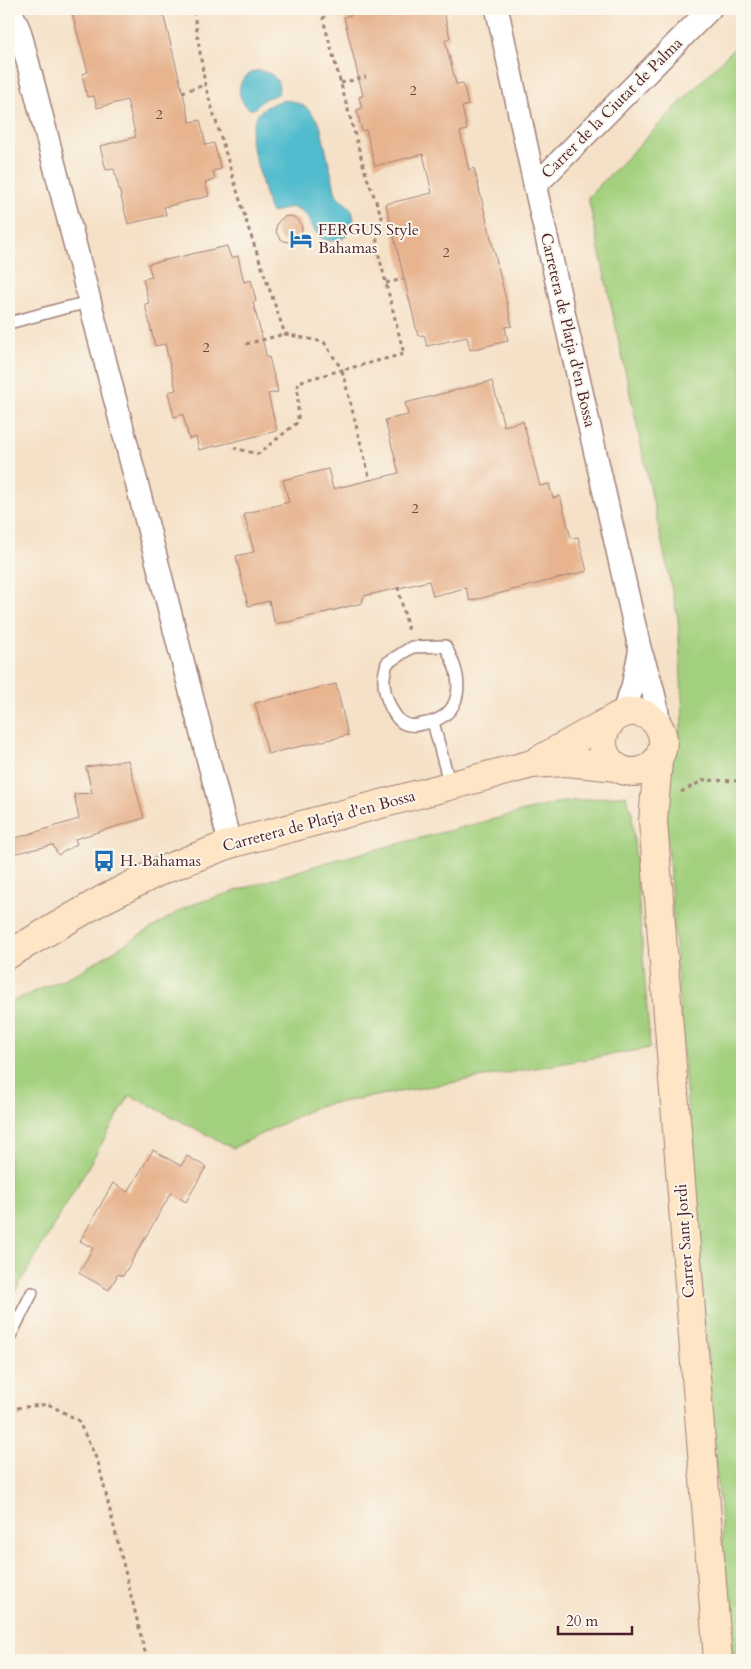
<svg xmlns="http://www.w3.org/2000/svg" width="751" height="1669" viewBox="0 0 751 1669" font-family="Cardo,serif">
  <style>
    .green { fill: #a3d07e; stroke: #767854 }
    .water { fill: #51bccd; stroke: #4e6e7c }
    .building { fill: #e7b48f }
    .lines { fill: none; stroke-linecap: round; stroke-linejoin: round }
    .lane-casing { stroke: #a08079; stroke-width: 14 }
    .street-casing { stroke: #a08079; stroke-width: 25 }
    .secondary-casing { stroke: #a08079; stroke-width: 30 }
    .path { stroke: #a08079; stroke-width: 3; stroke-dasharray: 4 4; stroke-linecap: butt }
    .lane { stroke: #fff; stroke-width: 11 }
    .street { stroke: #fff; stroke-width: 22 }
    .secondary { stroke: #fde5c5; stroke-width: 28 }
    .labels { text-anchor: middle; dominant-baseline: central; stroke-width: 4; stroke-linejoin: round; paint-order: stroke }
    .number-label { font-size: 14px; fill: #714444 }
    .street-label { font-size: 16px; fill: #4a1f2b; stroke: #fbf7ec }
    .poi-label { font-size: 16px; fill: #4a1f2b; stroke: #fbf7ec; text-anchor: start }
  </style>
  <rect width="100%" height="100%" fill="#fbf7ec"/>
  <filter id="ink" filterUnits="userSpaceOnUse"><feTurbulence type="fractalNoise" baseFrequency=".02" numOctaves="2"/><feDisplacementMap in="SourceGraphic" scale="10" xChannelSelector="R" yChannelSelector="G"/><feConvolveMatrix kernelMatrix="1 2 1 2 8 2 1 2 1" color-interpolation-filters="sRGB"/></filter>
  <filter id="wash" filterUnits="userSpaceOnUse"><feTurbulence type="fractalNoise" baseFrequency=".0096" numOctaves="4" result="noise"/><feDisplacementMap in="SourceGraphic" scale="20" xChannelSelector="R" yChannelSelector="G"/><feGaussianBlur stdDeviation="1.12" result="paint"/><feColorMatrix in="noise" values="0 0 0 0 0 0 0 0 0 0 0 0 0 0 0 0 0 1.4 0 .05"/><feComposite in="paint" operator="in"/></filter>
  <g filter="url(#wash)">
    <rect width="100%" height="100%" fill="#f5e1c7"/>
    <g class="green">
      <polygon points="742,40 742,1660 732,1660 682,1040 664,791 683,718 678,618 588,197"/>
      <polygon points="626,795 632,814 650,1048 318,1106 233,1148 130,1095 9,1302 9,1005 13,1001 79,972 188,906 324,863 556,803"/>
    </g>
    <g class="water">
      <path d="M254 71C268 70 283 78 278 94L264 99 254 109H249C235 97 236 79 254 71Z"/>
      <path d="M284 100C302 102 311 109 320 125 324 142 328 160 332 177 334 182 334 191 337 195 342 204 351 203 353 215 355 222 353 228 349 233 345 238 339 241 332 241 310 241 315 216 298 209 289 205 282 210 273 213L269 209 251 141C251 117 260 106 284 100Z"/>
    </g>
    <g id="blocks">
      <g class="building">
        <polygon points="71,9 162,9 190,122 200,120 206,145 214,143 221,169 213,171 215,180 205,182 209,196 164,207 166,215 128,224 114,169 106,170 100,146 136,137 127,100 97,108 94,96 87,97 82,74 88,72"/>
        <polygon points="350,9 443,9 450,38 445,40 456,84 463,83 468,105 462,107 467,130 460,132 469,170 474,168 509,312 512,326 505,327 508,341 470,350 467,337 427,346 424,335 418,336 386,204 432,193 423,154 375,166 366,130 362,131 357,110 362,108 359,97 363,96 344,17 351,15"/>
        <circle cx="289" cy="229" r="13"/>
        <polygon points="227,246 231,258 238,256 244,282 251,280 256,301 253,302 267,358 269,357 278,392 268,394 277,431 199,450 196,437 189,439 183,414 174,417 168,392 176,390 165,344 155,346 145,304 149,303 143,279 152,277 148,264"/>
        <polygon points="492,381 504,426 523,421 540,486 549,484 553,498 560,496 571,538 578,537 587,571 470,601 466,588 433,596 429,581 364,596 362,603 284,623 284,622 275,624 269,601 248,606 236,556 254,552 244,514 289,502 283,480 328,469 333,489 399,473 385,420 408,415 405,403"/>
        <polygon points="336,684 348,735 268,754 255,703"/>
        <polygon points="128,760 144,818 75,839 77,844 58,855 53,845 12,854 9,840 79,819 74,794 92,793 86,767"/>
        <polygon points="153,1150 181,1166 187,1156 206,1167 186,1202 171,1193 123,1276 118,1274 109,1290 79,1273 93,1248 80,1241 113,1183 128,1192"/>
      </g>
    </g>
  </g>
  <g filter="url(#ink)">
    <use href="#blocks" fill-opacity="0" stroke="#a08079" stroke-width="1"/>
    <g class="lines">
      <g class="lane-casing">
        <g id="lane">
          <polyline points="9,323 64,308 90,302"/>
          <path d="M445 646C464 678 466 717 422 724 415 726 406 726 400 721 391 712 384 694 384 682 383 676 386 669 387 663L412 647Z"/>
          <polyline points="433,722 450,786"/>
          <polyline points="9,1338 32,1293"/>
        </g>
      </g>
      <g class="street-casing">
        <g id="street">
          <polyline points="10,9 20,32 230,844"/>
          <path d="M497 9 535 186 640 650C649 676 657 699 659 726"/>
          <polyline points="535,186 710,9"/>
          <polyline points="622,714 632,689 640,651"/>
        </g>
      </g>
      <g class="secondary-casing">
        <g id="secondary">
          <circle cx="633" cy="742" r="30"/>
          <polyline points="537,761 616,717"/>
          <polyline points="658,761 653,821 718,1660"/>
          <polyline points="9,954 102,900 160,871 230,844 532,764 567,762 616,767"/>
        </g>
      </g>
      <g class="path">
        <polyline points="203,9 194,13 205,85 249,230 285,334 324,342 342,370 298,382 298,422 258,454 234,448"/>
        <polyline points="328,9 323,19 366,175 382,217 376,244 404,354 342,370 370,480"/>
        <polyline points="341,83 366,77"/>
        <polyline points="182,92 205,85"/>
        <polyline points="386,283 403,279"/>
        <polyline points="246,344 285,334"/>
        <polyline points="398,587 408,630"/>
        <polyline points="681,792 704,780 742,781"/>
        <polyline points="9,1409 48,1404 78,1420 98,1462 147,1660"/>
      </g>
      <use href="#lane" class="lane"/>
      <use href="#street" class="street"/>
      <use href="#secondary" class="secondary"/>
    </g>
  </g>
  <defs>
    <g id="hotel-bare" transform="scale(1.725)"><path d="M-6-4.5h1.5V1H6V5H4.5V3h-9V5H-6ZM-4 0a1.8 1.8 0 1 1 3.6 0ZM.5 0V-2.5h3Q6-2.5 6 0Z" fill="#1f6fb2" stroke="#fbf7ec" stroke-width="2.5" paint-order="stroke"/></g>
    <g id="bus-bare" transform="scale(1.725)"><path d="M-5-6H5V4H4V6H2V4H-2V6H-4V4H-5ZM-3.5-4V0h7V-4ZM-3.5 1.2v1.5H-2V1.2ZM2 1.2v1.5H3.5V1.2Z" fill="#1f6fb2" stroke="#fbf7ec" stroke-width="2.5" paint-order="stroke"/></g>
  </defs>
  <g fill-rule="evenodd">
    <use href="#hotel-bare" x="301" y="239"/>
    <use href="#bus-bare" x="104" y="861"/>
  </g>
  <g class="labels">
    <g class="number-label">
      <text x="413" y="90">2</text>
      <text x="159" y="114">2</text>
      <text x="446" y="252">2</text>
      <text x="206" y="347">2</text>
      <text x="415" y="508">2</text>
    </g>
    <g class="street-label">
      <text transform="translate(612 108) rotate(-45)">Carrer de la Ciutat de Palma</text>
      <text transform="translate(568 330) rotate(77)">Carretera de Platja d'en Bossa</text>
      <text transform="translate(319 821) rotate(-15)">Carretera de Platja d'en Bossa</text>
      <text transform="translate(685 1241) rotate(-94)">Carrer Sant Jordi</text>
    </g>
    <g class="poi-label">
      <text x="318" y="230">FERGUS Style<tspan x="318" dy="18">Bahamas</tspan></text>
      <text x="120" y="861">H. Bahamas</text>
    </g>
  </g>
  <rect width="751" height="1669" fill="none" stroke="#fbf7ec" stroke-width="30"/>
  <path d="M558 1626v8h74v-8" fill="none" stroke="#4a1f2b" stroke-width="2.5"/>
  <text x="566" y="1626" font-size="15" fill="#4a1f2b" stroke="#fbf7ec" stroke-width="4" paint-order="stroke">20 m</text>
</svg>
